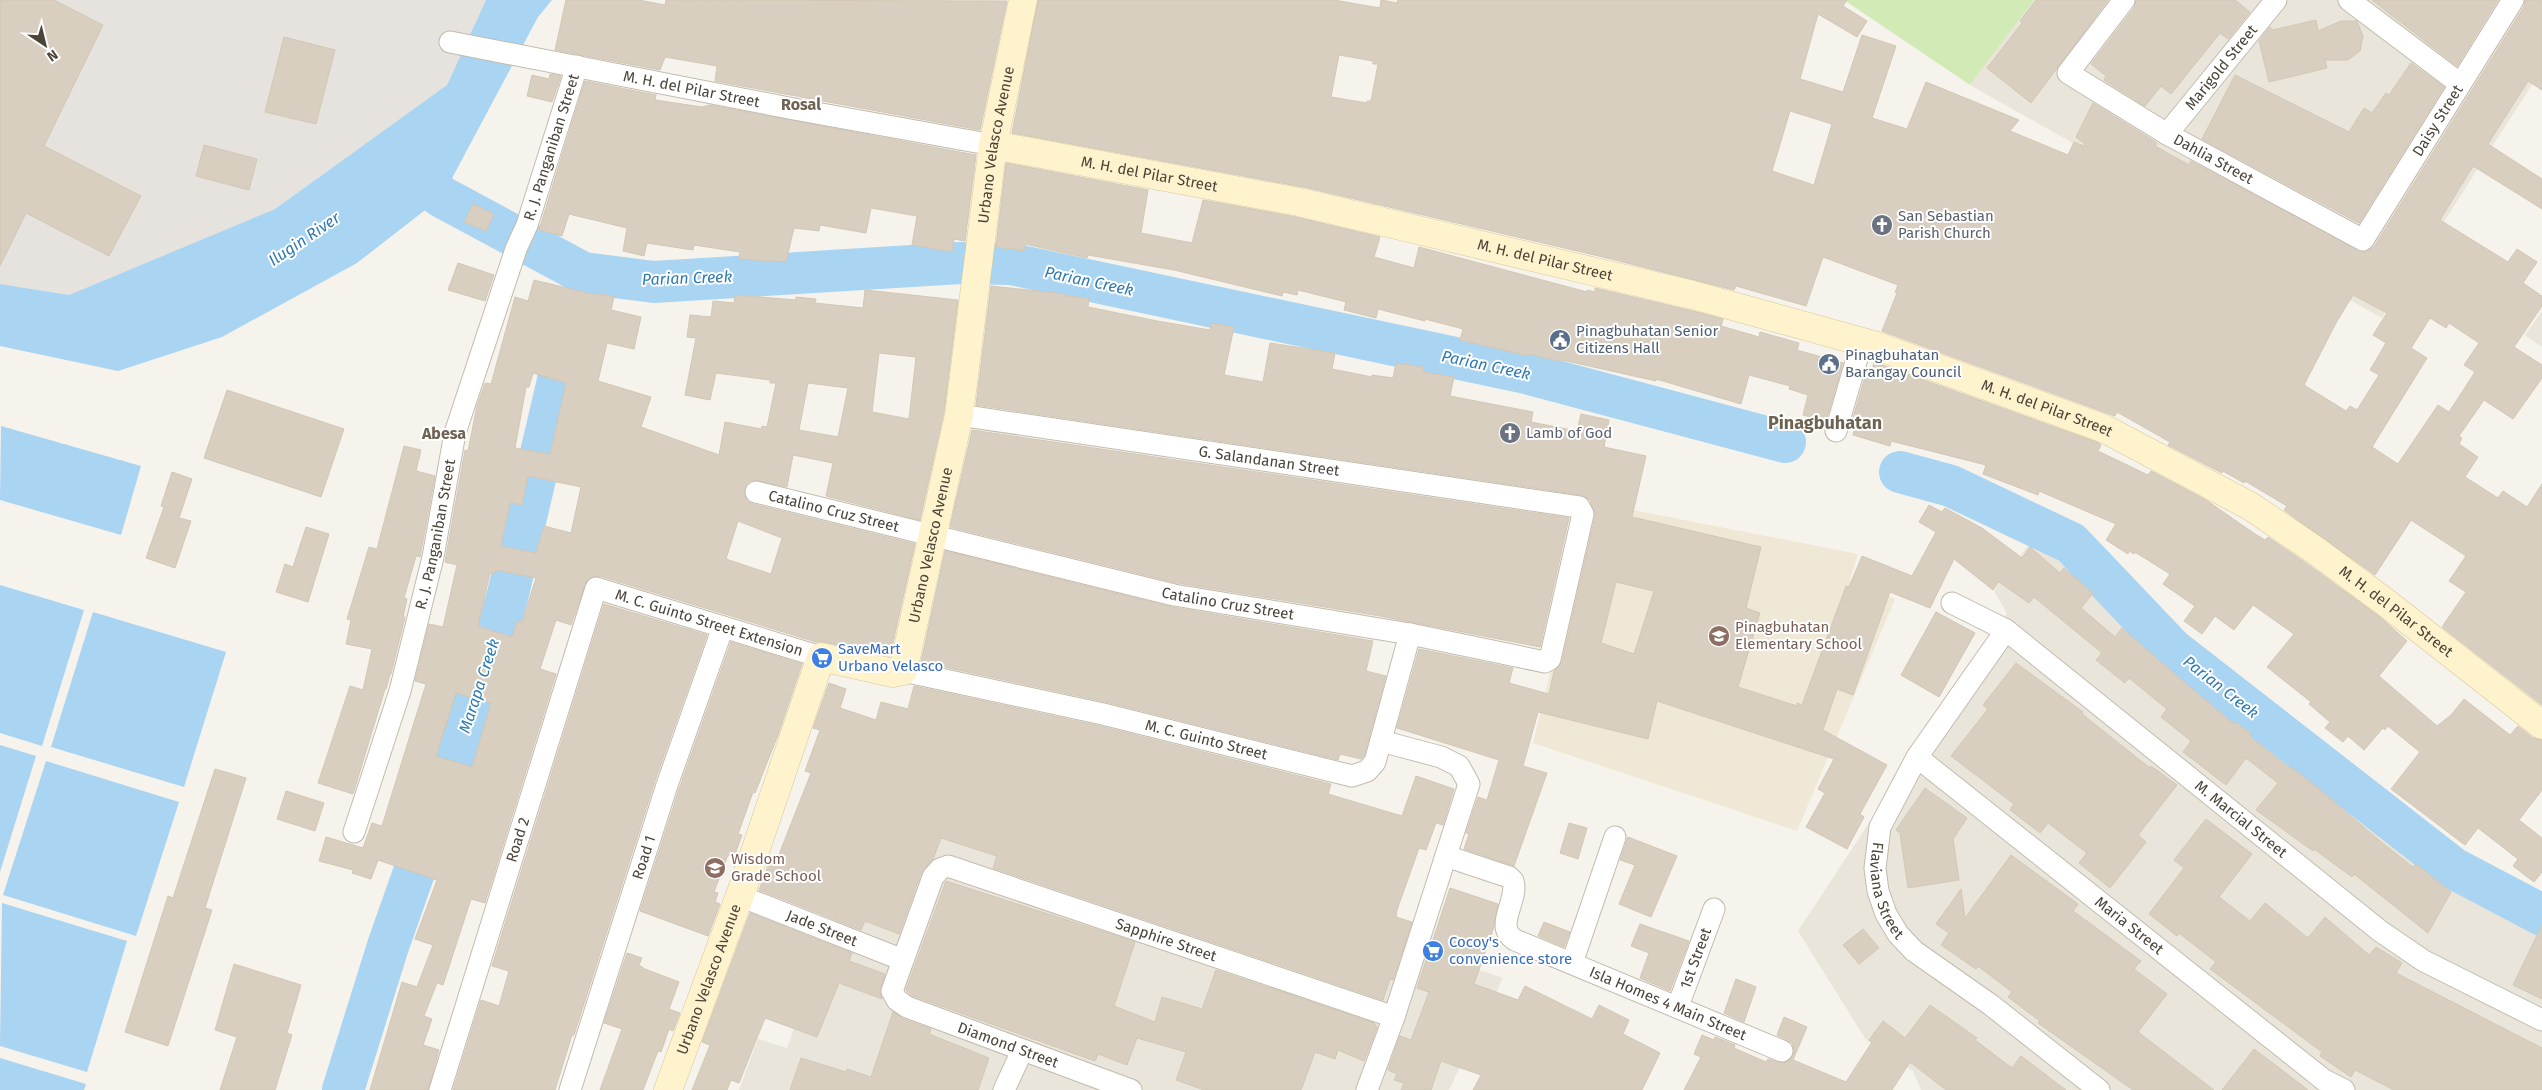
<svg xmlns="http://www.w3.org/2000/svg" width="2542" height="1090" viewBox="0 0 2542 1090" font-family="'Fira Sans',sans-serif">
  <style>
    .residential { fill: #eae5da }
    .industrial { fill: #e6e2dd }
    .education { fill: #efe8d6 }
    .green { fill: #d2eab5 }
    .water { fill: #a9d4f2 }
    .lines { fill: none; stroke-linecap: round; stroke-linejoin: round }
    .river { stroke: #a9d4f2; stroke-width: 42 }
    .building { fill: #d8cfc1; stroke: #d3c7b4; fill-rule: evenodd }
    .street-casing { stroke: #c2bbae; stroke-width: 23 }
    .secondary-casing { stroke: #d6c79b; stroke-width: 29 }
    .street { stroke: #fff; stroke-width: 21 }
    .secondary { stroke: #fff3cd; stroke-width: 28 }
    .labels { text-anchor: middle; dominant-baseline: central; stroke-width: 4; stroke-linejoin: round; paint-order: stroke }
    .street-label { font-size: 15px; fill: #4b4439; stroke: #fff }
    .worship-label { font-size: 15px; fill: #5b616d; stroke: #fff; text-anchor: start }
    .service-label { font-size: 15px; fill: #4e5e75; stroke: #fff; text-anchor: start }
    .education-label { font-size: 15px; fill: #785e54; stroke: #fff; text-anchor: start }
    .shop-label { font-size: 15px; fill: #366cbe; stroke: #fff; text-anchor: start }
    .neighbourhood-label { font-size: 16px; font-weight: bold; fill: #6e6250; stroke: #fff }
    .water-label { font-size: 16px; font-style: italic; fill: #2e7ab2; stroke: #fff }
    .quarter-label { font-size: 18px; font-weight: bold; fill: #6e6250; stroke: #fff }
  </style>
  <rect width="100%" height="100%" fill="#f6f3ec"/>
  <g class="residential">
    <polygon points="2034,0 2542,0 2542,69 2382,318 1970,85"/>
    <polygon points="2542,311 2542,347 2525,335"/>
    <polygon points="2030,543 2043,548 2248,721 2473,897 2542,932 2542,1090 1921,1090 1913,1071 1866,1040 1798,931 2007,613 1994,591"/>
    <polygon points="888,764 1103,842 1503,978 1449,1090 739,1090 758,1039 787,1048"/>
  </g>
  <polygon class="industrial" points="0,0 486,0 447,85 275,209 69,295 0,284"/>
  <polygon class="education" points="1592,502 1858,554 1850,579 1895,599 1797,831 1533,743"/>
  <polygon class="green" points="1844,0 2034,0 1970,85"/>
  <g class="water">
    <polygon points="486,0 552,0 538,17 442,197 357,263 222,337 118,371 0,346 0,284 69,295 275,209 447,85"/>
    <polygon points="1,426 141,466 121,535 0,500"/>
    <polygon points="0,585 84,610 42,746 0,733"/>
    <polygon points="93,612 226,652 184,787 51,747"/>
    <polygon points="0,745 36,756 0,872"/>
    <polygon points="46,761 179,802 136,936 3,895"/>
    <polygon points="2,903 127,941 87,1072 0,1046"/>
    <polygon points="0,1058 86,1084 84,1090 0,1090"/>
  </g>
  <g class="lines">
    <g class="river">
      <polyline points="407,170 442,197 583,273 654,282 960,263 1011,264 1526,373 1785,442"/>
      <polyline points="1900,472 1951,486 2071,543 2172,649 2453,868 2542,915"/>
      <polyline points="343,1090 388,946 491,654 508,594 571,325"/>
    </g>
  </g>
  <g class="building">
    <polygon points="0,0 54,0 103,25 44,146 141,196 109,256 26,213 0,266"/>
    <polygon points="566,0 639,0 665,5 666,0 1007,1 980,130 715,81 717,66 665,57 660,70 555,50"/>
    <path d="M1038 0H1334L1380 8 1381 0 1397 3 1398 0H1847L1843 6 1867 21 1857 37 1818 14 1800 79 1843 92 1862 35 1896 46 1872 118 1907 129 1926 82 2019 120 2010 131 2068 155 2074 142 2084 146 2085 144 2076 137 2093 103 2157 143 2155 146 2189 165 2191 161 2363 252 2374 247 2524 7 2525 0H2542V90L2528 81 2488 144 2542 179V209L2473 166 2440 220 2508 262 2517 249 2537 262 2523 283 2542 296V306L2514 347 2542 365V378L2513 419 2484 400 2459 436 2462 438 2459 444 2478 457 2465 477 2498 498 2503 491 2527 507 2542 484V705L2442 627 2466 592 2449 581 2466 556 2411 520 2375 575 2284 510 2287 506 2245 481 2244 483 2223 471 2222 473 2168 445 2170 442 2117 412 2115 416 1882 331 1897 293 1895 292 1898 285 1823 257 1806 306 1736 286 1734 290 1603 257 1303 187 1012 133ZM1339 55 1373 61V64H1378L1371 101H1367V103L1331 97ZM1790 111 1832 124 1814 185 1772 171ZM2353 295 2387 313 2373 335 2386 343 2370 370 2379 375 2357 410 2350 406 2346 411 2304 385 2336 323ZM2430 318 2446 328 2449 323 2479 343 2464 365 2475 372 2449 412 2438 405 2398 464 2372 447 2427 358 2411 348Z"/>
    <polygon points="2036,0 2108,0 2031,103 1987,68 2022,23 2020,21"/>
    <polygon points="2136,0 2235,0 2250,12 2228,39 2220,33 2171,94 2161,86 2145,106 2104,80 2106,76 2091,64 2134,8"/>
    <polygon points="2372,0 2498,0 2457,66"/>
    <polygon points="2316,20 2318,31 2341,21 2357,21 2363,36 2360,51 2348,60 2325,60 2327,68 2269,82 2259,41 2270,27 2273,30"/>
    <polygon points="284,37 335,50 316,124 265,112"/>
    <polygon points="2411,63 2444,87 2359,223 2202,139 2235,75 2349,132 2364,108 2372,113 2386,93 2389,95"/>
    <polygon points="550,74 561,76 552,102 527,96 532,75 549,79"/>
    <polygon points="585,81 656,95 655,100 702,107 710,105 976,155 965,241 954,239 952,252 912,245 917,216 871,208 866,233 820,225 819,231 794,228 786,262 739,259 740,252 694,245 693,250 647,243 644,256 623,251 627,228 569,214 562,236 539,230"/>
    <polygon points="204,145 257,159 249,190 196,176"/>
    <polygon points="1006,163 1148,190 1141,233 1192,243 1203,200 1296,217 1380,237 1374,257 1414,268 1419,247 1587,292 1587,290 1595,292 1595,288 1689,310 1723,319 1721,326 1759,337 1760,332 1799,343 1797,350 1843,363 1826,421 1803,415 1808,395 1789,389 1790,386 1749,375 1741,404 1656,379 1656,381 1562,360 1562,362 1529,354 1528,356 1460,340 1463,329 1425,319 1425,321 1378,309 1376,318 1344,310 1346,302 1298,290 1297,295 1283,292 1282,296 1174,270 1088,255 1087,258 1025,244 1024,251 996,247"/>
    <polygon points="473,204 494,214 486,231 464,222"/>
    <polygon points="458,263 494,275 485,301 448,290"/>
    <path d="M534 280 596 295 597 293 614 297 611 310 641 317 634 349 607 343 598 381 651 397 641 427 719 455 725 422 761 429 762 426 767 427 776 383H770V380L716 373 710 400 685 395 696 338 687 337 690 315 711 317 713 301 734 303 735 295 796 300V297L816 299 815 303 863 308 865 290 958 300 944 412 920 520 826 496 833 463 793 455 787 487 753 480 747 483 744 490 747 501 753 504 915 544 890 656 824 642H816L600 576 587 579 571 625 556 620 540 669 556 674 485 903 471 899 443 985 437 983 424 1016 432 1019 423 1045 439 1050 428 1090H370L402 982 417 987 433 945 415 939 437 880 378 860 371 879 352 873 353 870 319 861 326 837 363 848 372 823 382 826 426 684 415 681 429 624 443 627 457 565 445 562 465 450 468 451 477 406 485 383 491 384 515 297 528 301ZM879 353 916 357 909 419 872 412ZM533 373 566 383 550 454 515 448 526 387H529ZM808 383 848 388 838 437 799 430ZM528 476 581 487 571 533 544 526 536 553 501 546 510 503 522 505ZM738 521 782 538 771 574 726 559ZM496 570 536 578 522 622 517 621 512 637 478 626 490 573 495 574ZM456 693 491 703 472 767 436 756Z"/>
    <path d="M991 286 1066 294V296L1089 298 1088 307 1157 321 1210 330 1211 323 1234 327 1224 375 1263 382 1270 343 1335 353 1332 369 1372 377V375L1393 378 1396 363 1424 367 1423 372 1454 377 1450 396 1533 412 1531 422 1577 431 1581 414 1609 420 1604 447 1646 456 1632 517 1761 547 1746 608 1760 613 1738 687 1797 706V703L1802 705 1846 586 1849 587 1862 556 1912 576 1936 532 1919 522 1929 505 1942 512 1945 508 1982 528 2022 558 2030 547 2060 573 2064 568 2093 593 2081 608 2115 637 2122 628 2183 681 2234 724 2236 722 2251 734 2250 736 2289 768 2291 767 2318 788 2380 841 2413 867 2416 864 2451 892 2428 933 2354 874 2352 877 2314 849 2313 851 2256 810 2278 783 2246 758 2226 785 2183 752 2191 741 2161 717 2167 709 2129 678 2125 683 2096 660 2102 653 2034 597 2029 603 1999 582 1993 590 1954 559 1930 608 1890 592 1853 695 1837 689 1823 730 1887 765 1860 814 1864 817 1847 849 1806 827 1825 793 1818 789 1834 759 1657 701 1648 739 1538 712 1523 766 1547 773 1514 866 1464 849 1469 834 1466 833 1478 797 1487 800 1499 760 1397 728 1419 649 1513 668 1509 683 1549 694 1554 671 1562 662 1595 517 1590 500 1581 495 976 405ZM1616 582 1654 591 1634 654 1601 643Z"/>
    <polygon points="1874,362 2099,443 2101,445 2098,451 2148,475 2151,471 2206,500 2255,534 2265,540 2268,537 2306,563 2380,617 2407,641 2379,676 2437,726 2451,715 2464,699 2510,735 2518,726 2533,738 2542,740 2542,790 2519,820 2542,838 2542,872 2534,882 2513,866 2518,859 2478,828 2465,845 2391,789 2420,752 2388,726 2385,730 2383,728 2364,750 2348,736 2343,742 2325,728 2330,722 2309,704 2311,702 2267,667 2294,634 2253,605 2234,630 2215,616 2202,634 2184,621 2195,606 2163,584 2170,574 2135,552 2134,554 2129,551 2128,554 2106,540 2116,524 2039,491 2038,495 1983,474 1986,465 1891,441 1890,446 1853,435 1854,429 1850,428 1867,370 1872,371"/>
    <polygon points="227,390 344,429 321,497 204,458"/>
    <polygon points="972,430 1569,518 1540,647 1380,616 1177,583 950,527"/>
    <polygon points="404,446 421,450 416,471 435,476 420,557 416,556 404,598 407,599 403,617 405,617 391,674 390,674 386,689 385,689 353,794 318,783 350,686 363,690 372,649 346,644 351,620 347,619 369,547 377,549"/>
    <polygon points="172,472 192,479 179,518 191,521 175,568 146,558 164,507 161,506"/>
    <polygon points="306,527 329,534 308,602 276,592 285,564 293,567"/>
    <polygon points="945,551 1172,607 1373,641 1366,671 1386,676 1364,756 1361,759 1340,754 1338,760 1106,702 921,662"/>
    <polygon points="604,604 707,635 655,781 574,1035 572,1035 555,1090 453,1090 481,1000 499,1006 509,971 492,966"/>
    <polygon points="1936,612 1975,633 1939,697 1901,675"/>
    <polygon points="731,642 802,664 778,735 755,793 753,792 738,834 742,835 734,857 728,855 714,892 718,893 715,902 720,904 708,936 640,911 679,789"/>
    <polygon points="2016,663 2083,712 2082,714 2150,768 2151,766 2177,785 2138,835 2146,842 2110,888 2079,863 2087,853 2048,823 2040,833 2010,810 2014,804 1951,756 1988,709 1983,705"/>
    <polygon points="829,683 846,689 840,708 876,720 881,702 908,709 914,686 1100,726 1331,784 1328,794 1402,816 1416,776 1454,789 1443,825 1436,823 1426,850 1419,848 1397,910 1396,917 1412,922 1393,980 1390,979 1383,1000 993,868 997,856 941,838 933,859 921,873 899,934 865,921 861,930 759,890 772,855 778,857 811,773 805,771 820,730 813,728"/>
    <polygon points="215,769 246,778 205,908 212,910 168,1046 125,1032 168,896 173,898"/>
    <polygon points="1925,788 1967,818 1953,839 1959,880 1908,888 1900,833 1896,830"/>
    <polygon points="286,791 324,803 315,831 277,819"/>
    <polygon points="2206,819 2252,854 2219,897 2250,921 2265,903 2308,938 2325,917 2369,955 2376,947 2402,963 2396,973 2542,1048 2542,1090 2394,1090 2355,1070 2351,1077 2320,1056 2322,1052 2210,969 2216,962 2179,933 2177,936 2149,914 2184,868 2174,860"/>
    <polygon points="1569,823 1587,828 1578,859 1560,853"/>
    <polygon points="1628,837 1677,856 1651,917 1619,904 1635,865 1620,860"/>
    <polygon points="2011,855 2078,904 2073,911 2141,961 2134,969 2167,994 2138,1032 2214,1090 2133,1090 2038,1023 2040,1021 2008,997 2012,992 1978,966 1976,969 1941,945 1949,933 1936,924 1961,889 1965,918"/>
    <polygon points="946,881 1135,942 1114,1006 1155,1022 1162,997 1202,1009 1216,970 1374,1023 1377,1027 1364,1061 1338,1050 1335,1059 1315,1052 1301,1090 1204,1090 1176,1080 1186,1052 1137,1038 1127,1065 1098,1054 1095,1061 913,996 906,990"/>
    <polygon points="1450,888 1498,904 1494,927 1474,984 1518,1000 1525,986 1592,1019 1599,1005 1629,1020 1623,1034 1660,1053 1642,1090 1473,1090 1481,1075 1441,1061 1431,1090 1401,1090 1404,1083 1394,1080 1397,1074 1388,1070 1400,1036 1411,1040 1429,992 1417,988"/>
    <polygon points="750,913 852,953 849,961 885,974 880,992 882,999 839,983 817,1037 765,1018 739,1083 731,1080 727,1090 692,1090 710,1045 702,1042"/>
    <polygon points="1544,922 1570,932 1564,947 1538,936"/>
    <polygon points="1640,924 1689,941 1670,991 1640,978 1649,953 1631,946"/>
    <polygon points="2542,925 2542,999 2513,985"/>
    <polygon points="1863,929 1879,948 1859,964 1843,945"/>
    <polygon points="627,953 642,958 639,965 645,969 679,982 669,1009 680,1013 673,1031 669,1029 661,1052 658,1051 643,1090 600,1090 622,1029 604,1023"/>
    <polygon points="234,964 301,985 287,1033 292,1035 275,1090 220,1090 237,1037 215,1030"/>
    <polygon points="1736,979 1756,987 1744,1022 1724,1013"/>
    <polygon points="1930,1005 1977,1038 1975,1040 2012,1068 2021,1056 2066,1090 1946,1090 1910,1062 1892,1090 1684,1090 1701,1057 1694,1054 1702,1035 1714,1040 1715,1037 1735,1045 1734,1048 1766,1062 1768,1059 1784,1063 1793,1056 1794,1050 1792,1043 1777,1035 1784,1017 1807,1027 1793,1060 1846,1082 1872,1042 1869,1040 1883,1021 1905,1038"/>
    <polygon points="893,1012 903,1019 931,1029 929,1034 989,1058 978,1090 790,1090 801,1058 846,1072 847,1069 871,1077"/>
    <polygon points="2254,1049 2278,1067 2308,1090 2222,1090"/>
  </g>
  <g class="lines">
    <g class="street-casing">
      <g id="street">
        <path id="s1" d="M2124 0 2068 73 2167 134 2363 240 2513 0"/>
        <polyline points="2349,0 2459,83"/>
        <path id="s2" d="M450 42 794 109 993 145"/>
        <path id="s3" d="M2167 134 2276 0"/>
        <polyline points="1836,431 1862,341"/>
        <path id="s4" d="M756 492 1174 595 1410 634 1545 662 1550 659 1583 514 1579 507 959 415"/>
        <path id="s5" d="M1952 603 2006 630 2380 931 2424 961 2542 1020"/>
        <path id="s6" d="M2006 630 1917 757 1880 827 1875 868 1878 891 1886 914 1898 934 1914 951 1991 1005 2099 1090"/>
        <path id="s7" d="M903 671 1103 714 1352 776 1367 771 1375 762 1410 634"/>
        <path id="s8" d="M1917 757 2324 1080 2344 1090"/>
        <path id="s9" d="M354 832 400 691 433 557 455 433 516 249 527 225 577 66"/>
        <path id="s10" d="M1446 856 1509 877 1513 881C1519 901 1493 926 1515 940L1782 1051"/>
        <path id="s11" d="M740 896 903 960"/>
        <polyline points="1572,963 1615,837"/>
        <path id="s12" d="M1678 1006 1714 909"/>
        <path id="s13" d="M440 1090 596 588 821 657"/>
        <path id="s14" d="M570 1090 667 785 723 627"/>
        <polyline points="1004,1090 1022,1051"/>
        <path id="s15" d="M1131 1090 907 1007 897 1000 892 991 933 877 940 869 948 866 1394 1017"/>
        <polyline points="1367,1090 1394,1017 1469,784 1459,766 1441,757 1381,741"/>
      </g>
    </g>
    <g class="secondary-casing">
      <g id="secondary">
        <path id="s16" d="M993 145 1299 202 1693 295 1877 346 2105 429 2250 506 2315 550 2389 605 2542 725"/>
        <path id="s17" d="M668 1090 743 887 821 657 893 673 903 671 959 415 993 145 1023 0"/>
      </g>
    </g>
    <use href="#street" class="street"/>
    <use href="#secondary" class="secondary"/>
  </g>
  <defs>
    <g id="church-disc" transform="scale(1.125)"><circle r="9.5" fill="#6b7280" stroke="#fff"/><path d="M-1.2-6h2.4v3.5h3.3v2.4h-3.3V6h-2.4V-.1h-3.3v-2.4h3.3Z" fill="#fff"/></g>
    <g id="civic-disc" transform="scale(1.125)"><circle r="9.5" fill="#5c6f8a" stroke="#fff"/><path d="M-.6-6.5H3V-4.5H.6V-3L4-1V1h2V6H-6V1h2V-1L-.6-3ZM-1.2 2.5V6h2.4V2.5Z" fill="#fff"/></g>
    <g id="school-disc" transform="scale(1.125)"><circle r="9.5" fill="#8d6e63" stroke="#fff"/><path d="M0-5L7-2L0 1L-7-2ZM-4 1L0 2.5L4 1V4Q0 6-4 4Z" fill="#fff"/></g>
    <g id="supermarket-disc" transform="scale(1.125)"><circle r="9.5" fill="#3f7fe0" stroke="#fff"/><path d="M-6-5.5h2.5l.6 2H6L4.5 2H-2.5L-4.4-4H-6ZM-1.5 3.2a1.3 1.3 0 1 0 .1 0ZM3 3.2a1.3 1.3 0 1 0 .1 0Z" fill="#fff"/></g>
  </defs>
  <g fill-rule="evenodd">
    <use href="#church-disc" x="1882" y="225"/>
    <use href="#civic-disc" x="1560" y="340"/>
    <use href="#civic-disc" x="1829" y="364"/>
    <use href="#church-disc" x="1510" y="433"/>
    <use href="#school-disc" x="1719" y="636"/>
    <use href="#supermarket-disc" x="822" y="658"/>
    <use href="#school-disc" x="715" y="868"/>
    <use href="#supermarket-disc" x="1433" y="951"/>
  </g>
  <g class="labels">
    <g class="street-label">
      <text stroke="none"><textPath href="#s3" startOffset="86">Marigold Street</textPath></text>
      <text stroke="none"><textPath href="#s2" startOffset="246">M. H. del Pilar Street</textPath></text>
      <text stroke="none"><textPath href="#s1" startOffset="572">Daisy Street</textPath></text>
      <text stroke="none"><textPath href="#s17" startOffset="1078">Urbano Velasco Avenue</textPath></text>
      <text stroke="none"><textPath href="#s9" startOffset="714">R. J. Panganiban Street</textPath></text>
      <text stroke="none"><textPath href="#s1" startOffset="261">Dahlia Street</textPath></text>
      <text stroke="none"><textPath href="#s16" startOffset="159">M. H. del Pilar Street</textPath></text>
      <text stroke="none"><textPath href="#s16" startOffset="564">M. H. del Pilar Street</textPath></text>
      <text stroke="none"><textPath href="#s16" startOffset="1088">M. H. del Pilar Street</textPath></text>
      <text transform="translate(1269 461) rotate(8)">G. Salandanan Street</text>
      <text stroke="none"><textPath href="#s4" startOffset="80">Catalino Cruz Street</textPath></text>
      <text stroke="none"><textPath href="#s9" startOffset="309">R. J. Panganiban Street</textPath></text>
      <text stroke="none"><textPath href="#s17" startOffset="672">Urbano Velasco Avenue</textPath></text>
      <text stroke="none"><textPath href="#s4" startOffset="485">Catalino Cruz Street</textPath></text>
      <text stroke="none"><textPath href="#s16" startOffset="1494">M. H. del Pilar Street</textPath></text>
      <text stroke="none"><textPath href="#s13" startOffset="644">M. C. Guinto Street Extension</textPath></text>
      <text stroke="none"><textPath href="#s7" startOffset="311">M. C. Guinto Street</textPath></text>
      <text stroke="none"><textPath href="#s5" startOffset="362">M. Marcial Street</textPath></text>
      <text stroke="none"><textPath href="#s13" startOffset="262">Road 2</textPath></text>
      <text stroke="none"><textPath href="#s14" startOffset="244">Road 1</textPath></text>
      <text stroke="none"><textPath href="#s6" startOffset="300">Flaviana Street</textPath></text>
      <text stroke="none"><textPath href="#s8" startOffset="271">Maria Street</textPath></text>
      <text stroke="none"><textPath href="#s11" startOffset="88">Jade Street</textPath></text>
      <text stroke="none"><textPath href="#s15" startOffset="632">Sapphire Street</textPath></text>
      <text stroke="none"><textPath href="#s12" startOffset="51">1st Street</textPath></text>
      <text stroke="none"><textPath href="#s17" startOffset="118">Urbano Velasco Avenue</textPath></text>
      <text stroke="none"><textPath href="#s10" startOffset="301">Isla Homes 4 Main Street</textPath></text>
      <text transform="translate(1008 1045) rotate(20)">Diamond Street</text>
    </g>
    <g class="worship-label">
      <text x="1898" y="216">San Sebastian<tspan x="1898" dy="17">Parish Church</tspan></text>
      <text x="1526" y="433">Lamb of God</text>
    </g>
    <g class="service-label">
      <text x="1576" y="331">Pinagbuhatan Senior<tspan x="1576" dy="17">Citizens Hall</tspan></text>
      <text x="1845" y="355">Pinagbuhatan<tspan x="1845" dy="17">Barangay Council</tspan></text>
    </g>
    <g class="education-label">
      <text x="1735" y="627">Pinagbuhatan<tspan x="1735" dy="17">Elementary School</tspan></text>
      <text x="731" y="859">Wisdom<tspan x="731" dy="17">Grade School</tspan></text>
    </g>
    <g class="shop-label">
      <text x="838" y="649">SaveMart<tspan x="838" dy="17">Urbano Velasco</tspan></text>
      <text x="1449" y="942">Cocoy's<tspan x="1449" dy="17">convenience store</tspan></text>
    </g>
    <g class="neighbourhood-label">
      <text x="801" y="104">Rosal</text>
      <text x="444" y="433">Abesa</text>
    </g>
    <g class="water-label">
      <text transform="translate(304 239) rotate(-34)">Ilugin River</text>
      <text transform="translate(687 278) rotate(-2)">Parian Creek</text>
      <text transform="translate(1089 281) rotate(12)">Parian Creek</text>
      <text transform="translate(1486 365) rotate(12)">Parian Creek</text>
      <text transform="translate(479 686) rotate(-72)">Marapa Creek</text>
      <text transform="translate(2221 687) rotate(38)">Parian Creek</text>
    </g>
    <g class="quarter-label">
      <text x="1825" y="423">Pinagbuhatan</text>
    </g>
  </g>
  <g transform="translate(45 45) rotate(145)" stroke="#ffffff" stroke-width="4" paint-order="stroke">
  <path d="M0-4L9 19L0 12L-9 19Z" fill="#4b4439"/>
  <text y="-8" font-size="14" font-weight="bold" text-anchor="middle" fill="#4b4439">N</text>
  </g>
</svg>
